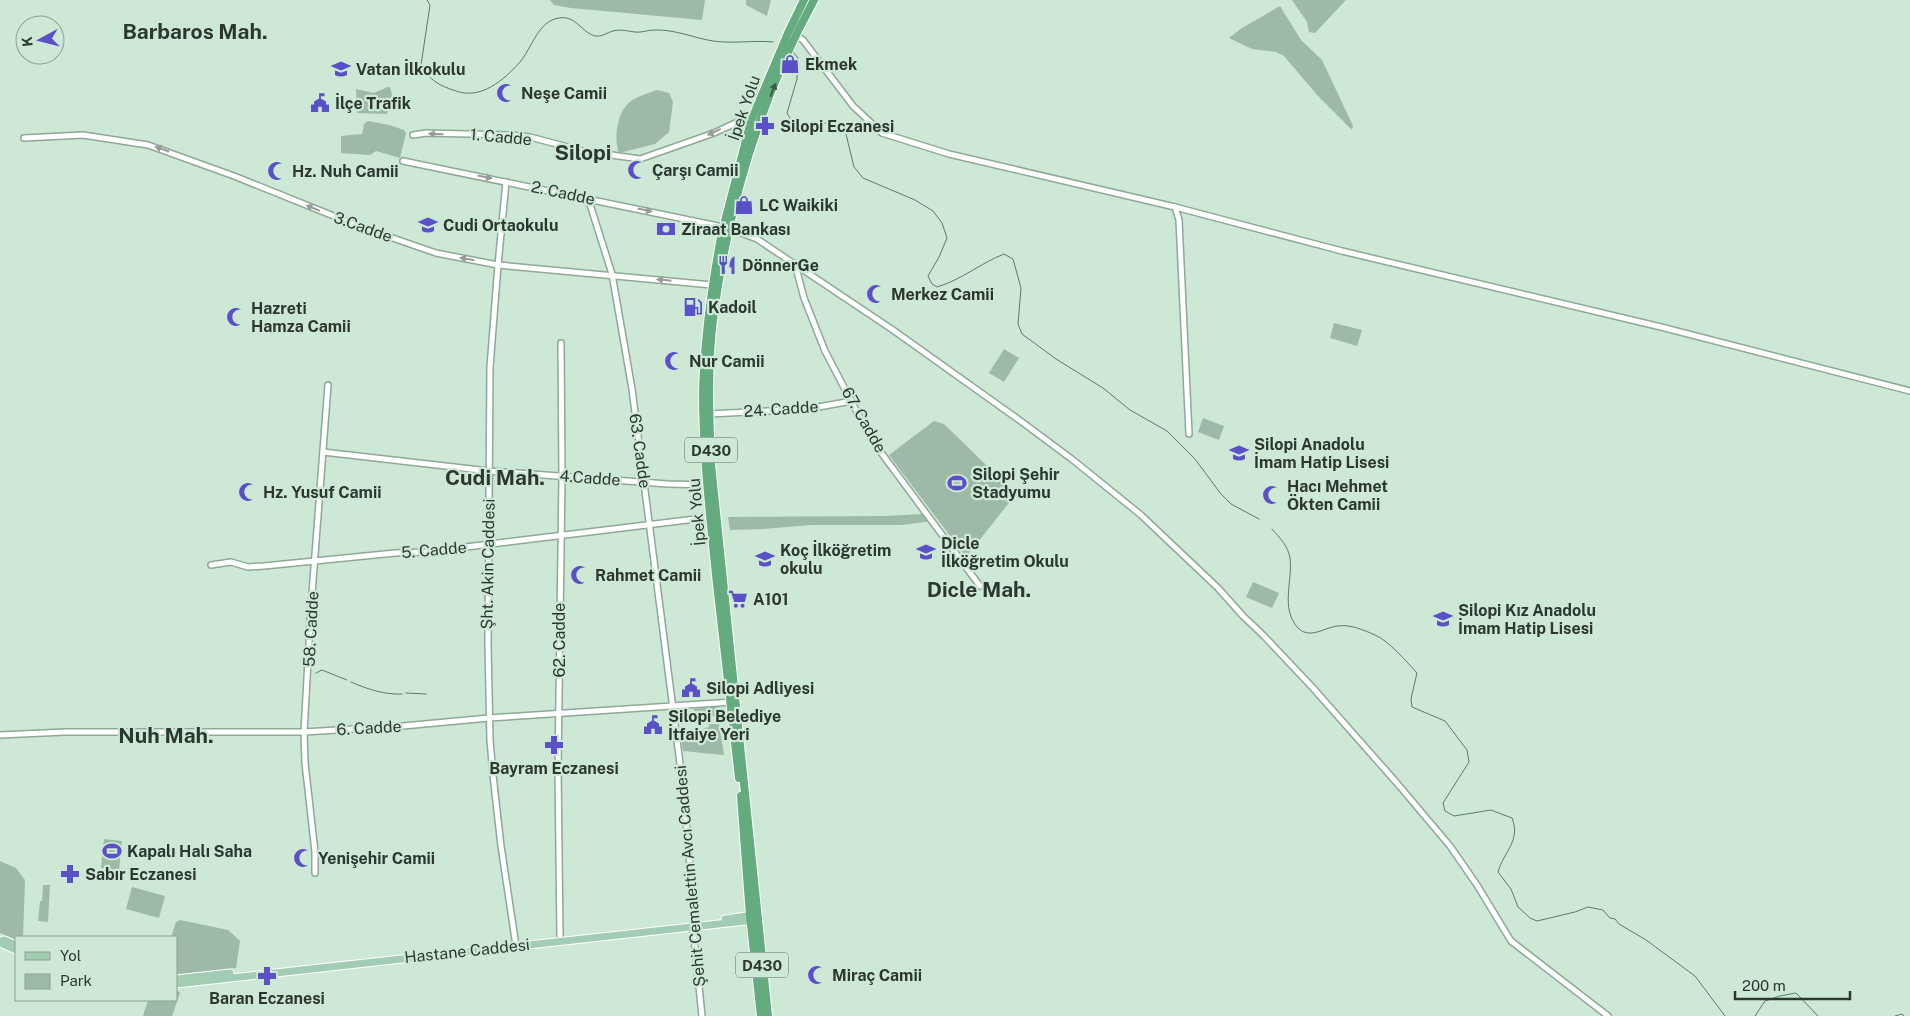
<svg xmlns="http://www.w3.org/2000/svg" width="1910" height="1016" viewBox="0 0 1910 1016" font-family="'Public Sans',sans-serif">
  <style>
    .green { fill: #9cbaa6 }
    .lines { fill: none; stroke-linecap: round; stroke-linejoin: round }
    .stream { stroke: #5a7c66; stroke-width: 1 }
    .minor-casing { stroke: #8fa897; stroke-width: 8 }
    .major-casing { stroke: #fff; stroke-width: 9 }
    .highway-casing { stroke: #fff; stroke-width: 10 }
    .minor { stroke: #fff; stroke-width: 5 }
    .major { stroke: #a3cdb3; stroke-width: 7 }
    .highway { stroke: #65ab80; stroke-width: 8 }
    .oneway { fill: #3d5a48 }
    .oneway2 { fill: #969b98 }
    .labels { text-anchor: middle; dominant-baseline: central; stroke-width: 4.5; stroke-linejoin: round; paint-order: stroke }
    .shield { fill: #cde8d5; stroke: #5c6c62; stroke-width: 1 }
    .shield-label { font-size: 15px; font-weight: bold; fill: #2c3730 }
    .poi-label { font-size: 16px; font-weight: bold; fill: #2c3730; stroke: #cde8d5; text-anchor: start }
    .street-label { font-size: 16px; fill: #2c3730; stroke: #cde8d5 }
    .district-label { font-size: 21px; font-weight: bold; fill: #2c3730; stroke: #cde8d5 }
  </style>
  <rect width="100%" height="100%" fill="#cde8d5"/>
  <g class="green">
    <polygon points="550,0 705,0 702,20 571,8 554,5"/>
    <polygon points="746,0 771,0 767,16 746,5"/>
    <polygon points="1292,0 1346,0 1315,33 1309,32 1307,22"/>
    <polygon points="1280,6 1301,40 1322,60 1353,126 1352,130 1318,96 1284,56 1276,52 1252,49 1229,38 1242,28"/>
    <polygon points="388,87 390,87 392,95 387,114 357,113 356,89 374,93"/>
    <path d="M657 90 669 93 673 102 669 132 655 144 619 153C614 139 617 118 625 107 632 97 647 94 657 90Z"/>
    <polygon points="368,121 389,125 404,130 406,133 400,158 376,151 370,155 341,153 341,136 362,134 364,124"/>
    <polygon points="1334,323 1362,330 1357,346 1330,338"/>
    <polygon points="1004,349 1019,358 1004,382 989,373"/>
    <polygon points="1203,418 1224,426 1219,440 1198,432"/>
    <polygon points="934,421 944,424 1016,494 966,557 889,455"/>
    <polygon points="923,514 932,521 902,525 810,525 764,529 730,530 728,517 884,516"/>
    <polygon points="1253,582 1279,593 1272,608 1246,597"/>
    <polygon points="718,706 719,716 710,716 709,713 699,714 698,711 695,711 693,709"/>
    <polygon points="709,724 719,724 724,755 683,751 680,731 689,730 690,733 695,733 696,731 709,727"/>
    <polygon points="104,839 122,841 119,870 101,868"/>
    <polygon points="0,861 16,868 25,880 23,937 16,937 16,940 0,933"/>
    <polygon points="43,885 50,885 48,922 38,921 40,901 42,901"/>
    <polygon points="132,887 165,896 159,918 126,909"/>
    <polygon points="180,920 228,930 240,941 236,968 176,975 176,937 171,937 176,922"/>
    <polygon points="176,989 180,993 172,1016 143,1016 148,1000 176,1000"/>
  </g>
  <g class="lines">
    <g class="stream">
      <path d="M427 0 430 5 421 65C429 80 440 86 456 91 481 100 504 80 520 62 532 48 538 21 559 18 576 15 581 32 595 36 602 37 606 33 613 31 622 29 626 31 635 32 641 33 648 30 654 30 674 29 694 38 713 41 734 44 753 40 773 42"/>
      <path d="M793 52 798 58 797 79 787 113C796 133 817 123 835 122L845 130 854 167 863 178 915 200 933 211 942 223 947 238 939 257 928 276 932 284 937 287C961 280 981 263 1004 254L1013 259 1021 288 1018 324 1022 334 1056 359 1103 388 1130 410 1167 431 1195 459 1221 494 1231 504 1259 519"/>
      <path d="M1272 529C1280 538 1288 546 1290 558 1293 581 1280 608 1298 628 1310 640 1325 627 1338 626 1349 624 1364 630 1375 635 1389 641 1406 661 1417 673L1411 699 1412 707 1445 721 1467 750 1469 762 1443 803 1445 811 1454 816 1491 810 1512 818C1521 841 1504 851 1498 872L1511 889 1518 907 1530 918 1537 921 1575 912 1588 907 1603 910 1610 918 1615 919 1619 924 1646 940 1695 976 1725 1016"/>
      <polyline points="316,673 322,670 347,680"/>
      <path d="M351 682C367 689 385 695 402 694"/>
      <polyline points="406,693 426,694"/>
      <polyline points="1755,1016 1765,1001 1780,996 1796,993 1818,1016"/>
      <polyline points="1895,1016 1902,1014 1904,1016"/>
    </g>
    <g class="minor-casing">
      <g id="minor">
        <polyline points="795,35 803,40 853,106 882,133 949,154 1175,207 1342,251 1661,327 1910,391"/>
        <polyline points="413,135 426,133 511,135 530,137 583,151 640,159 714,133 742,120 747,119 753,123"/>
        <polyline points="24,138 83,135 148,145 234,176 361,227 436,253 498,265 712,285"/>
        <polyline points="403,161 723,227"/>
        <polyline points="506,182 498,265 490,367 488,645 490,740 493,775 501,846 516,946"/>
        <polyline points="588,198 612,274 632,389 683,787 695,923 693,928 702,1016"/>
        <polyline points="1175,207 1179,220 1189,434"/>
        <polyline points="728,228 757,239 893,330 1022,422 1073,460 1141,515 1218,588 1243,616 1263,635 1313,688 1396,782 1450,846 1477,885 1511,941 1608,1016"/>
        <polyline points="795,264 804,298 825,351 871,439 980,586"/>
        <polyline points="709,414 807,409 852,401"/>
        <polyline points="323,452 489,471 668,484 708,485"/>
        <polyline points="211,565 231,562 248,567 264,566 395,553 425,552 712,517"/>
        <polyline points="0,735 65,732 304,732 403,726 489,718 733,702"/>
        <polyline points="315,873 315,852 305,763 304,732 311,607 328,385"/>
        <polyline points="560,937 558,768 562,476 561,343"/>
      </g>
    </g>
    <g class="major-casing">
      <g id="major">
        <polyline points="725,919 754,915"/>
        <polyline points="0,941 4,940 16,945"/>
        <polyline points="0,943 16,950"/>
        <polyline points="176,979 230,973"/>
        <polyline points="176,984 755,920"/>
      </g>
    </g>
    <g class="highway-casing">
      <g id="highway">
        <polyline points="725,221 751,121 788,33 804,0"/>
        <path d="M722 232C712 285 704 339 703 394 703 454 710 515 716 575 724 642 731 710 739 778"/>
        <polyline points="741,796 750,916 761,1016"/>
        <path d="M768 1016 711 464C709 414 707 362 714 312 729 203 761 97 814 0"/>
      </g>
    </g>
    <use href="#minor" class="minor"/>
    <use href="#major" class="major"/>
    <use href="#highway" class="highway"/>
  </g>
  <defs><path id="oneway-solid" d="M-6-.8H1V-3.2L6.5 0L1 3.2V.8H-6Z" transform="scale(1.25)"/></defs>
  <use class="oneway" href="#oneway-solid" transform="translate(773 90) rotate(-68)"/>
  <g class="oneway2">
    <use href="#oneway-solid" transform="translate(714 132) rotate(156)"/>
    <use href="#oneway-solid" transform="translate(436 134) rotate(-179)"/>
    <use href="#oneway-solid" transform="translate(162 149) rotate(-161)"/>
    <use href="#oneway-solid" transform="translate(485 177) rotate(11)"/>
    <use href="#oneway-solid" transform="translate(313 208) rotate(-158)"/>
    <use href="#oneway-solid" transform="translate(645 210) rotate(12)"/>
    <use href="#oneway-solid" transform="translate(467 259) rotate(-170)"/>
    <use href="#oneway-solid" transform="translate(664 280) rotate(-174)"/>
  </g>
  <defs>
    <g id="shop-bare" transform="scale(1.5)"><path d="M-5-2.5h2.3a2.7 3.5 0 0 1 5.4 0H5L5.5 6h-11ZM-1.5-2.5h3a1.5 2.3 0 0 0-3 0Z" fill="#5a51c9" stroke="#cde8d5" stroke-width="2.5" paint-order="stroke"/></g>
    <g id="school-bare" transform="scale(1.5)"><path d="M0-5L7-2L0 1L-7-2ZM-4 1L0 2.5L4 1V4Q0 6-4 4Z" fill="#5a51c9" stroke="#cde8d5" stroke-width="2.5" paint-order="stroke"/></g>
    <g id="mosque-bare" transform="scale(1.5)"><path d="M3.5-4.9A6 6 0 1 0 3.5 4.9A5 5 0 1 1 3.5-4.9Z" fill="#5a51c9" stroke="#cde8d5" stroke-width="2.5" paint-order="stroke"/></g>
    <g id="civic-bare" transform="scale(1.5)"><path d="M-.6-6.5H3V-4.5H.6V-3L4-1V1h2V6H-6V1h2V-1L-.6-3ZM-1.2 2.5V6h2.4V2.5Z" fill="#5a51c9" stroke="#cde8d5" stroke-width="2.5" paint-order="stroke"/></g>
    <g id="pharmacy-bare" transform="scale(1.5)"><path d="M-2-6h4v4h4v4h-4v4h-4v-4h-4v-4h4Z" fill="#5a51c9" stroke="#cde8d5" stroke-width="2.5" paint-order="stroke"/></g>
    <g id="bank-bare" transform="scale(1.5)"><path d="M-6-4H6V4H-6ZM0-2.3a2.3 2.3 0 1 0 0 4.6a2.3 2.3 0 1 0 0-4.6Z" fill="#5a51c9" stroke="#cde8d5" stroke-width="2.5" paint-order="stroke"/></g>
    <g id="restaurant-bare" transform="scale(1.5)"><path d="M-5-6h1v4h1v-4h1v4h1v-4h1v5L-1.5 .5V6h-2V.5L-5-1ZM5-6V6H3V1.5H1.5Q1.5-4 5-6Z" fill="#5a51c9" stroke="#cde8d5" stroke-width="2.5" paint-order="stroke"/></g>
    <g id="fuel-bare" transform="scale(1.5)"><path d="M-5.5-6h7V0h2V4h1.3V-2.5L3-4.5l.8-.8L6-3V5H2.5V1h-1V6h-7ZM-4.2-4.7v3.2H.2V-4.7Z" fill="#5a51c9" stroke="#cde8d5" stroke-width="2.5" paint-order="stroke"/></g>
    <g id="stadium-bare" transform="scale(1.5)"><path d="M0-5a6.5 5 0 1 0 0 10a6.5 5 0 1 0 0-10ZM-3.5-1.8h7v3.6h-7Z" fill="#5a51c9" stroke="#cde8d5" stroke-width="2.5" paint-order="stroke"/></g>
    <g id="supermarket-bare" transform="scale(1.5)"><path d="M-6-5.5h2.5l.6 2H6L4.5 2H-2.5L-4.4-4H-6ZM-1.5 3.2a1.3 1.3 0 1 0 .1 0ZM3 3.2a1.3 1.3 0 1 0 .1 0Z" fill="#5a51c9" stroke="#cde8d5" stroke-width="2.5" paint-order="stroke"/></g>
  </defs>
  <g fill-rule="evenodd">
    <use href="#shop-bare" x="790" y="64"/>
    <use href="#school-bare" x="341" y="69"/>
    <use href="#mosque-bare" x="506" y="93"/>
    <use href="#civic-bare" x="320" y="103"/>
    <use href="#pharmacy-bare" x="765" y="126"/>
    <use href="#mosque-bare" x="637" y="170"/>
    <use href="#mosque-bare" x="277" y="171"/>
    <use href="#shop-bare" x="744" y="205"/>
    <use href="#school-bare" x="428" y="225"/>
    <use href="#bank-bare" x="666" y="229"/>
    <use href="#restaurant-bare" x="727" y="265"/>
    <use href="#mosque-bare" x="876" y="294"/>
    <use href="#fuel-bare" x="693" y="307"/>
    <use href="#mosque-bare" x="236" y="317"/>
    <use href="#mosque-bare" x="674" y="361"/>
    <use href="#school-bare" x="1239" y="453"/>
    <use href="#stadium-bare" x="957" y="483"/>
    <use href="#mosque-bare" x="248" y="492"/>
    <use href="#mosque-bare" x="1272" y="495"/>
    <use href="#school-bare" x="926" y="552"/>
    <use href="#school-bare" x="765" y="559"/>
    <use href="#mosque-bare" x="580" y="575"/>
    <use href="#supermarket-bare" x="738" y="599"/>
    <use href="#school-bare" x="1443" y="619"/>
    <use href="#civic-bare" x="691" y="688"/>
    <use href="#civic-bare" x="653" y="725"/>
    <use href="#pharmacy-bare" x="554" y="745"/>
    <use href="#stadium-bare" x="112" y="851"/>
    <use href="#mosque-bare" x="303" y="858"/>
    <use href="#pharmacy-bare" x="70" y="874"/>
    <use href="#mosque-bare" x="817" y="975"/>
    <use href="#pharmacy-bare" x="267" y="976"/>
  </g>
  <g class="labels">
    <g class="shield">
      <rect x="685" y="437.5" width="52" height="25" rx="4"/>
      <rect x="736" y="952.5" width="52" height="25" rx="4"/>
    </g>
    <g class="shield-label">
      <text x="711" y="450">D430</text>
      <text x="762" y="965">D430</text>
    </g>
    <g class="poi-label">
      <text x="805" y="64">Ekmek</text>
      <text x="356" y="69">Vatan İlkokulu</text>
      <text x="521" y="93">Neşe Camii</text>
      <text x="335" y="103">İlçe Trafik</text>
      <text x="780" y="126">Silopi Eczanesi</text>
      <text x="652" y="170">Çarşı Camii</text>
      <text x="292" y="171">Hz. Nuh Camii</text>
      <text x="759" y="205">LC Waikiki</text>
      <text x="443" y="225">Cudi Ortaokulu</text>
      <text x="681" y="229">Ziraat Bankası</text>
      <text x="742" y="265">DönnerGe</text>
      <text x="891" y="294">Merkez Camii</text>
      <text x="708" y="307">Kadoil</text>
      <text x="251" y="308">Hazreti<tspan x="251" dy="18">Hamza Camii</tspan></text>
      <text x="689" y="361">Nur Camii</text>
      <text x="1254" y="444">Silopi Anadolu<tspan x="1254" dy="18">İmam Hatip Lisesi</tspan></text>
      <text x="972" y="474">Silopi Şehir<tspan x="972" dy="18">Stadyumu</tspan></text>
      <text x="1287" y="486">Hacı Mehmet<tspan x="1287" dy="18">Ökten Camii</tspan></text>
      <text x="263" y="492">Hz. Yusuf Camii</text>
      <text x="941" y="543">Dicle<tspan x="941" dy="18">İlköğretim Okulu</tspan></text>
      <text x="780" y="550">Koç İlköğretim<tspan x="780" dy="18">okulu</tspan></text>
      <text x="595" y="575">Rahmet Camii</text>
      <text x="753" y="599">A101</text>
      <text x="1458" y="610">Silopi Kız Anadolu<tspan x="1458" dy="18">İmam Hatip Lisesi</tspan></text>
      <text x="706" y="688">Silopi Adliyesi</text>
      <text x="668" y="716">Silopi Belediye<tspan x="668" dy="18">İtfaiye Yeri</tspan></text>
      <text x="554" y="768" text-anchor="middle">Bayram Eczanesi</text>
      <text x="127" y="851">Kapalı Halı Saha</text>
      <text x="318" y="858">Yenişehir Camii</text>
      <text x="85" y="874">Sabır Eczanesi</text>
      <text x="832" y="975">Miraç Camii</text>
      <text x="267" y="998" text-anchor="middle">Baran Eczanesi</text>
    </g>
    <g class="street-label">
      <text transform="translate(744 108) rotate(-71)">İpek Yolu</text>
      <text transform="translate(501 137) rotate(5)">1. Cadde</text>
      <text transform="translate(563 193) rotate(12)">2. Cadde</text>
      <text transform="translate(363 227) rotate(20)">3.Cadde</text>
      <text transform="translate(781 409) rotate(-4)">24. Cadde</text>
      <text transform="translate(864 420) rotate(60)">67. Cadde</text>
      <text transform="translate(640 451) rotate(82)">63. Cadde</text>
      <text transform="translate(590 478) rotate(4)">4.Cadde</text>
      <text transform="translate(697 512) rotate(-95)">İpek Yolu</text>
      <text transform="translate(434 550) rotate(-5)">5. Cadde</text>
      <text transform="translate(488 564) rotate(-89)">Şht. Akin Caddesi</text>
      <text transform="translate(311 629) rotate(-87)">58. Cadde</text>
      <text transform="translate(559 640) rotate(-90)">62. Cadde</text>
      <text transform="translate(369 728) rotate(-3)">6. Cadde</text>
      <text transform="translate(690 876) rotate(-95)">Şehit Cemalettin Avcı Caddesi</text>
      <text transform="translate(467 951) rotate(-6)">Hastane Caddesi</text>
    </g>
    <g class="district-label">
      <text x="195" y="31">Barbaros Mah.</text>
      <text x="583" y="152">Silopi</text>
      <text x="495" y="477">Cudi Mah.</text>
      <text x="979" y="589">Dicle Mah.</text>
      <text x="166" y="735">Nuh Mah.</text>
    </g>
  </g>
  <rect x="15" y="936" width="162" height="65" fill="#cde8d5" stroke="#8da193"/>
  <rect x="25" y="952" width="25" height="8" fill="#a3cdb3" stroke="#8da193"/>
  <text x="60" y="961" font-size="15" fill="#2c3730">Yol</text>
  <rect x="25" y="974" width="25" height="15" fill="#9cbaa6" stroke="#8da193"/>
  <text x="60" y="986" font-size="15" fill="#2c3730">Park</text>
  <g transform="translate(40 40) rotate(263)"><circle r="24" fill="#cde8d5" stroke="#8da193"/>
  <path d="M0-4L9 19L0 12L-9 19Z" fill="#5a51c9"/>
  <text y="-8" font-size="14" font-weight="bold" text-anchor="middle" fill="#2c3730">K</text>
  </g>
  <path d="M1735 991v8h115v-8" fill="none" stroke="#2c3730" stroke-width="2.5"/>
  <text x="1742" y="991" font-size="15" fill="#2c3730" stroke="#cde8d5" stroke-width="4" paint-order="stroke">200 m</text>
</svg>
